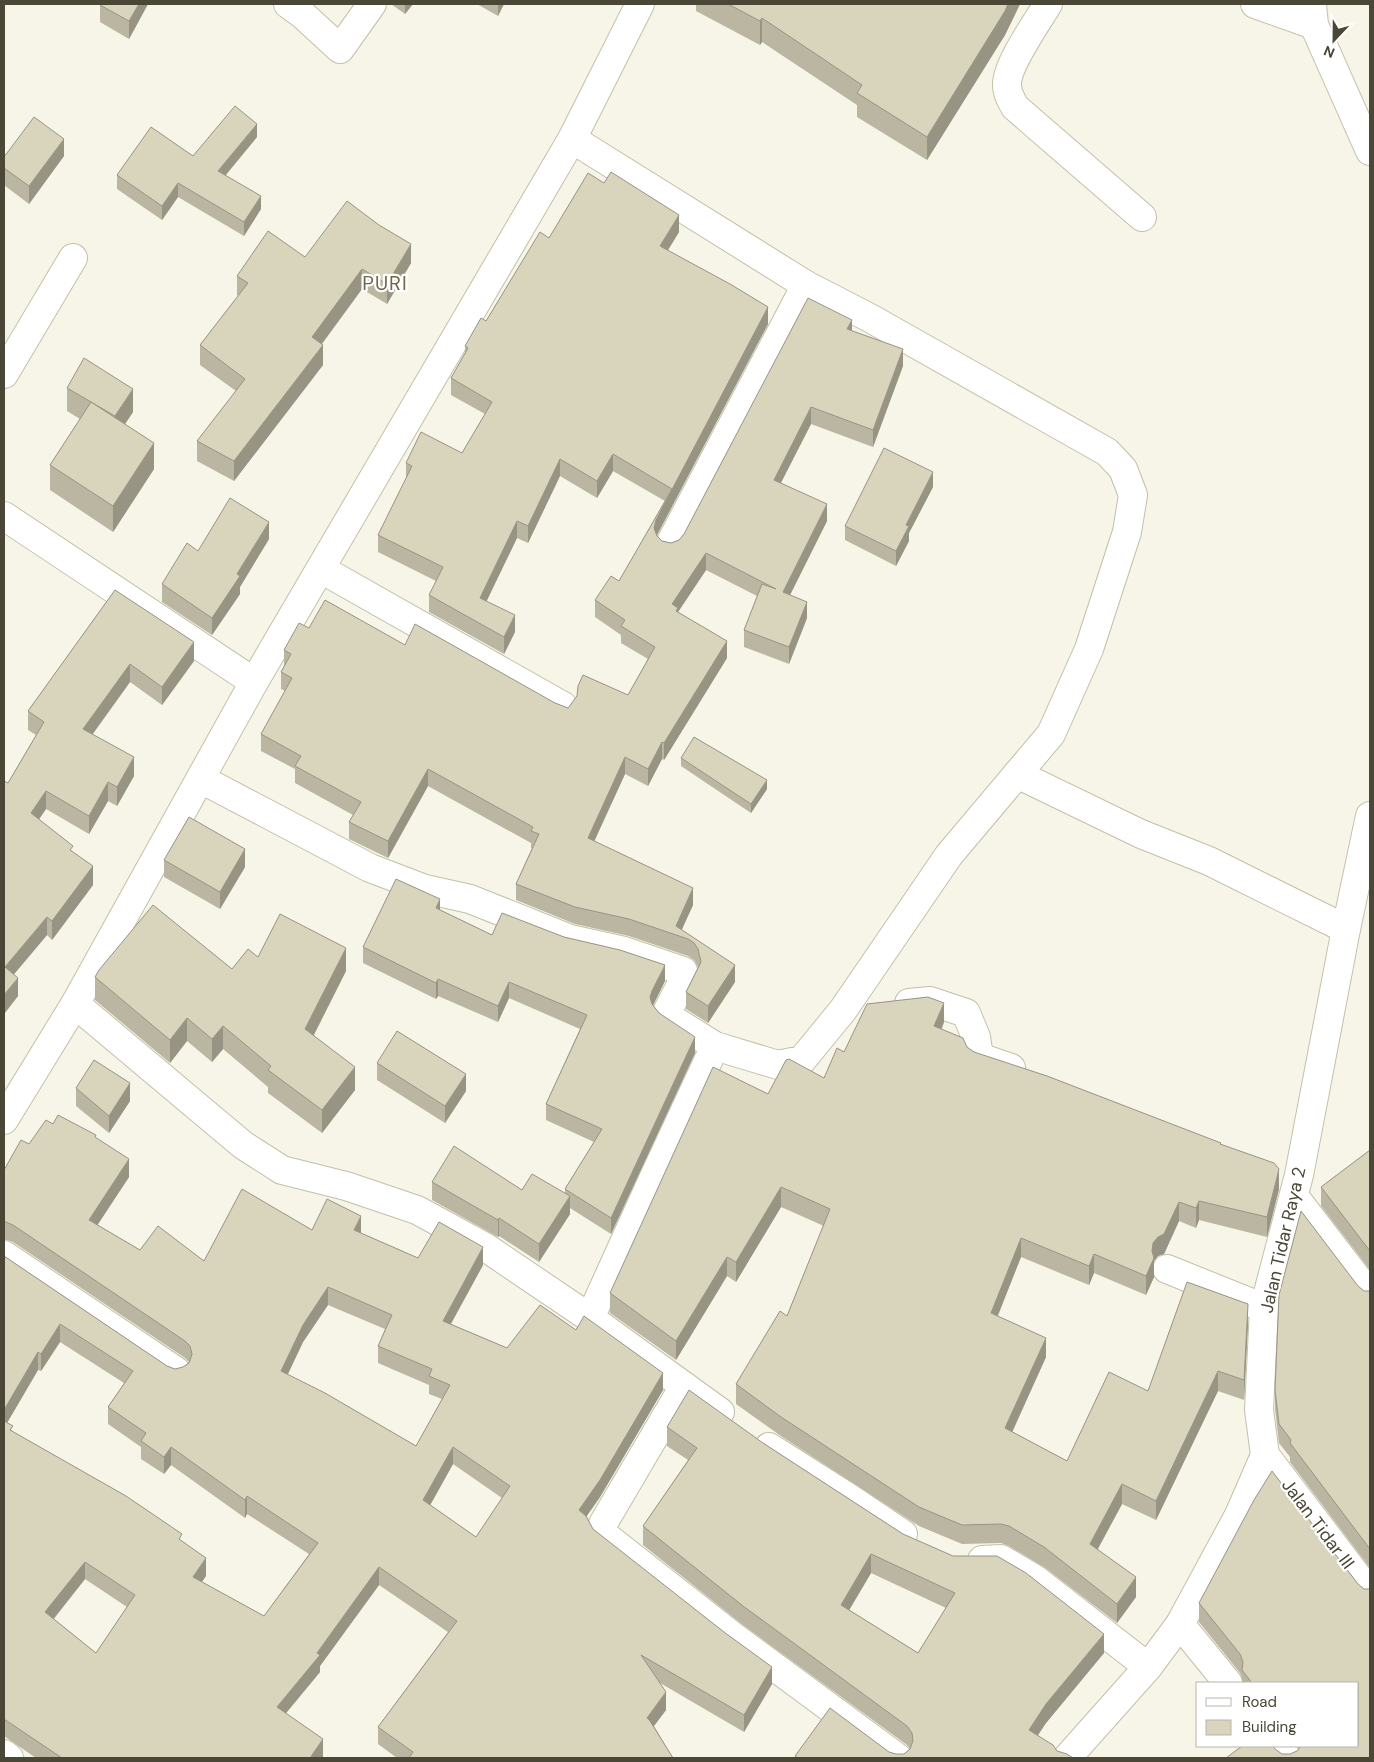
<svg xmlns="http://www.w3.org/2000/svg" width="1374" height="1762" viewBox="0 0 1374 1762" font-family="'DM Sans',sans-serif">
  <style>
    .lines { fill: none; stroke-linecap: round; stroke-linejoin: round }
    .minor-casing { stroke: #c3c0a9; stroke-width: 30 }
    .minor { stroke: #fff; stroke-width: 28 }
    .wall { fill: #bbb6a2; fill-rule: evenodd }
    .shaded-wall { fill: #989484 }
    .building { fill: #d9d4bc; stroke: #989484; fill-rule: evenodd }
    .labels { text-anchor: middle; dominant-baseline: central; stroke-width: 4.5; stroke-linejoin: round; paint-order: stroke }
    .street-label { font-size: 18px; fill: #4a4736; stroke: #fff }
    .quarter-label { font-size: 20px; letter-spacing: 1px; fill: #6f694c; stroke: #fff }
  </style>
  <rect width="100%" height="100%" fill="#f6f5e8"/>
  <g class="lines">
    <g class="minor-casing">
      <g id="minor">
        <polyline points="288,4 303,15 340,49 372,4"/>
        <path d="M1048 4C1037 22 1006 66 1007 85 1007 93 1011 100 1015 107L1142 217"/>
        <polyline points="1255,4 1314,25"/>
        <polyline points="1312,4 1314,25 1370,151"/>
        <polyline points="4,374 73,258"/>
        <polyline points="4,516 254,682"/>
        <polyline points="670,544 806,285"/>
        <polyline points="321,569 563,706"/>
        <polyline points="1017,774 1141,834 1209,861 1346,929"/>
        <polyline points="201,779 370,868 425,889 470,899 570,939 624,951 683,971 685,977 666,1014 667,1016 715,1046 778,1065 802,1060 843,1010 949,855 1051,734 1089,649 1127,532 1133,495 1123,469 1107,452 870,318 806,285 572,139"/>
        <polyline points="909,1003 930,1001 966,1013 976,1037 979,1057 1011,1068"/>
        <polyline points="75,1004 243,1145 282,1170 346,1186 417,1210 485,1247 590,1318 720,1412"/>
        <polyline points="4,1120 75,1004 254,682 572,139 640,4"/>
        <polyline points="1294,1196 1370,1295"/>
        <polyline points="4,1255 176,1371"/>
        <polyline points="1167,1269 1264,1308"/>
        <polyline points="590,1318 653,1179 715,1046"/>
        <polyline points="684,1386 604,1522 601,1530 603,1534 734,1637 898,1758"/>
        <polyline points="769,1447 851,1499 903,1534"/>
        <polyline points="1265,1455 1370,1593"/>
        <polyline points="982,1560 1001,1559 1035,1579 1148,1667"/>
        <polyline points="1180,1624 1228,1683"/>
        <polyline points="1277,1746 1287,1758"/>
        <polyline points="4,1754 9,1758"/>
        <polyline points="1067,1758 1148,1667 1180,1624 1239,1515 1265,1455 1259,1410 1264,1308 1299,1175 1346,929 1370,816"/>
      </g>
    </g>
    <use href="#minor" class="minor"/>
  </g>
  <g class="wall">
    <polygon points="148,4 129,39 100,22 100,5"/>
    <polygon points="391,4 413,4 405,14"/>
    <polygon points="477,4 504,4 498,16"/>
    <polygon points="696,4 1020,4 1005,35 927,160 857,117 857,105 762,42 760,45 696,11"/>
    <polygon points="257,137 226,175 261,209 244,236 178,197 162,220 117,189 117,175 193,156"/>
    <polygon points="64,156 29,204 4,185 4,157"/>
    <polygon points="679,232 668,250 768,324 657,535 662,541 671,543 679,540 852,331 903,366 873,447 811,424 781,483 827,521 790,595 807,618 789,664 744,647 744,630 757,596 706,570 678,612 727,658 664,760 662,759 648,786 625,774 594,841 693,905 681,930 735,982 708,1023 686,1009 686,992 698,967 694,960 688,956 629,936 575,924 516,900 516,884 532,848 531,848 531,843 428,786 388,858 349,839 349,822 353,815 295,783 295,769 261,751 261,734 285,691 281,689 281,672 284,666 284,650 309,628 405,645 568,708 628,695 648,659 621,643 621,635 595,617 595,600 619,581 665,501 613,471 597,498 560,476 528,543 517,538 486,601 515,632 504,654 429,612 429,595 436,581 378,552 378,535 406,480 406,463 462,453 485,414 451,395 451,378 465,355 465,346 486,321 549,238"/>
    <polygon points="305,257 411,263 387,304 362,289 322,344 323,365 234,481 197,461 197,441 236,391 200,365 200,345 238,296 237,295 237,276"/>
    <polygon points="67,388 133,412 125,424 154,469 113,532 50,490 50,465 80,419 67,411"/>
    <polygon points="933,487 909,533 909,541 896,566 845,540 845,526"/>
    <polygon points="269,539 240,587 240,594 212,635 162,602 162,584 198,551"/>
    <polygon points="115,590 194,661 162,705 130,682 93,734 134,776 117,806 108,801 89,834 46,809 39,819 73,852 93,885 52,940 47,935 14,974 18,996 4,1014 8,783 36,735 28,730 28,711"/>
    <polygon points="681,758 767,789 751,813 681,766"/>
    <polygon points="164,860 245,867 220,909 164,877"/>
    <polygon points="440,910 492,935 665,981 653,1006 695,1053 611,1234 570,1208 570,1214 539,1262 499,1236 498,1237 432,1200 432,1182 565,1193 565,1189 594,1142 546,1120 546,1104 580,1029 509,998 498,1022 438,996 436,999 363,963 363,947"/>
    <polygon points="258,957 346,971 314,1035 355,1090 322,1133 268,1093 268,1087 223,1049 212,1062 187,1041 170,1063 95,1000 95,977 232,969"/>
    <polygon points="944,1022 942,1029 974,1052 1221,1144 1279,1189 1267,1237 1199,1220 1196,1228 1179,1221 1164,1254 1158,1256 1154,1261 1154,1277 1146,1295 1094,1273 1089,1285 1021,1257 998,1316 1046,1357 1012,1432 1067,1461 1148,1391 1248,1323 1244,1400 1218,1391 1156,1520 1122,1504 1098,1549 1136,1597 1117,1623 1044,1567 1009,1546 1001,1543 962,1544 919,1526 781,1436 736,1404 736,1384 787,1316 824,1226 781,1207 736,1282 727,1276 676,1360 610,1313 610,1293 768,1094 824,1078 844,1052"/>
    <polygon points="377,1063 466,1091 445,1123 377,1080"/>
    <polygon points="76,1088 130,1101 109,1133 76,1106"/>
    <path d="M53 1124 96 1138 129 1177 97 1225 140 1250 204 1261 312 1230 361 1233 418 1258 483 1265 451 1324 507 1348 663 1390 600 1497 586 1517 593 1529 772 1684 744 1732 660 1683 666 1710 654 1726 673 1758H397L378 1744V1727L448 1632 379 1585 320 1666V1672L286 1713 323 1757 322 1758H36L4 1736V1256L167 1366 175 1369 183 1367 189 1362 185 1358 13 1242 6 1240H4V1170L29 1144ZM328 1305 385 1329 378 1346V1363L429 1385V1394L442 1399 416 1446 287 1374 303 1342ZM60 1342 124 1383 108 1407V1424L141 1447V1459L164 1474 171 1465 245 1518 247 1514 309 1554 264 1616 202 1582 206 1576 182 1541 13 1432 7 1423 38 1370 41 1371ZM453 1464 502 1498 476 1537 430 1505ZM85 1579 127 1607 96 1653 54 1619Z"/>
    <polygon points="1370,1150 1370,1270 1321,1206 1321,1187"/>
    <polygon points="1358,1286 1364,1291 1370,1291 1370,1568 1290,1462 1290,1457 1279,1443 1275,1409 1275,1390"/>
    <path d="M667 1427 763 1443 903 1534 1104 1653 1046 1723 1037 1735 1057 1751 1073 1758H795V1756L889 1752 896 1754H904L910 1749 907 1745 743 1625 643 1545V1526L688 1460 667 1446ZM871 1573 946 1608 918 1653 849 1610Z"/>
    <polygon points="1358,1584 1364,1589 1370,1758 1226,1758 1275,1749 1282,1754 1290,1754 1297,1751 1299,1748 1297,1746 1358,1746 1358,1683 1242,1683 1242,1679 1240,1673 1199,1622 1199,1603"/>
  </g>
  <g class="shaded-wall">
    <polygon points="139,4 148,4 129,39 129,21"/>
    <polygon points="406,4 413,4 405,14 405,5"/>
    <polygon points="498,4 504,4 498,16"/>
    <polygon points="1008,4 1020,4 1005,35 927,160 927,137"/>
    <polygon points="762,18 762,42 760,45 760,21"/>
    <polygon points="257,124 257,137 218,184 218,171"/>
    <polygon points="64,139 64,156 29,204 29,186"/>
    <polygon points="178,183 178,197 162,220 162,206"/>
    <polygon points="261,196 261,209 244,236 244,222"/>
    <polygon points="679,215 679,232 660,263 660,246"/>
    <polygon points="411,244 411,263 387,304 387,284"/>
    <polygon points="362,269 362,289 312,357 312,337"/>
    <polygon points="768,307 768,324 656,537 654,528 656,520"/>
    <polygon points="852,320 852,337 847,329"/>
    <polygon points="323,345 323,365 234,481 234,461"/>
    <polygon points="903,349 903,366 873,447 873,430"/>
    <polygon points="133,389 133,412 115,439 115,416"/>
    <polygon points="811,407 811,424 774,496 774,480"/>
    <polygon points="154,443 154,469 113,532 113,506"/>
    <polygon points="613,454 613,471 597,498 597,481"/>
    <polygon points="560,459 560,476 528,543 528,526"/>
    <polygon points="933,472 933,487 909,533 909,541 896,566 896,551 906,525"/>
    <polygon points="827,504 827,521 783,609 783,592"/>
    <polygon points="517,521 517,538 480,615 480,598"/>
    <polygon points="269,522 269,539 240,587 240,594 212,635 212,618 237,574"/>
    <polygon points="706,553 706,570 678,612 678,625 672,604"/>
    <polygon points="807,602 807,618 789,664 789,647"/>
    <polygon points="515,615 515,632 504,654 504,637"/>
    <polygon points="727,641 727,658 664,760 664,743"/>
    <polygon points="194,642 194,661 162,705 162,687"/>
    <polygon points="130,664 130,682 83,747 83,729"/>
    <polygon points="662,742 662,759 648,786 648,769"/>
    <polygon points="134,757 134,776 117,806 117,787"/>
    <polygon points="625,757 625,774 588,855 588,838"/>
    <polygon points="428,769 428,786 388,858 388,841"/>
    <polygon points="767,780 767,789 751,813 751,804"/>
    <polygon points="108,782 108,801 89,834 89,816"/>
    <polygon points="46,791 46,809 31,831 31,813"/>
    <polygon points="245,849 245,867 220,909 220,892"/>
    <polygon points="93,866 93,885 52,940 52,921"/>
    <polygon points="693,888 693,905 679,936 676,926"/>
    <polygon points="440,899 440,916 436,908"/>
    <polygon points="47,917 47,935 5,985 5,967"/>
    <polygon points="346,948 346,971 305,1052 305,1029"/>
    <polygon points="665,965 665,981 652,1007 650,997 652,991"/>
    <polygon points="735,965 735,982 708,1023 708,1006"/>
    <polygon points="18,978 18,996 4,1014 4,995"/>
    <polygon points="438,979 438,996 436,999 436,983"/>
    <polygon points="509,982 509,998 498,1022 498,1006"/>
    <polygon points="944,1003 944,1022 934,1045 934,1026"/>
    <polygon points="187,1018 187,1041 170,1063 170,1040"/>
    <polygon points="223,1026 223,1049 212,1062 212,1039"/>
    <polygon points="695,1037 695,1053 611,1234 611,1218"/>
    <polygon points="355,1067 355,1090 322,1133 322,1110"/>
    <polygon points="466,1074 466,1091 445,1123 445,1106"/>
    <polygon points="130,1083 130,1101 109,1133 109,1116"/>
    <polygon points="129,1159 129,1177 89,1238 89,1220"/>
    <polygon points="1279,1169 1279,1189 1267,1237 1267,1217"/>
    <polygon points="781,1187 781,1207 736,1282 736,1262"/>
    <polygon points="570,1196 570,1214 539,1262 539,1244"/>
    <polygon points="1199,1201 1199,1220 1196,1228 1196,1208"/>
    <polygon points="1179,1202 1179,1221 1164,1254 1158,1256 1154,1261 1154,1277 1146,1295 1146,1276 1153,1243"/>
    <polygon points="361,1216 361,1234 354,1230"/>
    <polygon points="499,1218 499,1236 498,1237 498,1220"/>
    <polygon points="1021,1238 1021,1257 991,1332 991,1313"/>
    <polygon points="483,1247 483,1265 443,1338 443,1321"/>
    <polygon points="1094,1254 1094,1273 1089,1285 1089,1266"/>
    <polygon points="727,1257 727,1276 676,1360 676,1341"/>
    <polygon points="328,1287 328,1305 303,1342 281,1389 281,1371 303,1325"/>
    <polygon points="1248,1304 1248,1323 1244,1400 1244,1380"/>
    <polygon points="60,1324 60,1342 41,1371 41,1354"/>
    <polygon points="1046,1338 1046,1357 1005,1448 1005,1428"/>
    <polygon points="38,1352 38,1370 4,1428 4,1410"/>
    <polygon points="1218,1371 1218,1391 1156,1520 1156,1501"/>
    <polygon points="663,1373 663,1390 600,1497 579,1527 579,1510"/>
    <polygon points="171,1447 171,1465 164,1474 164,1457"/>
    <polygon points="453,1447 453,1464 423,1518 423,1500"/>
    <polygon points="1122,1484 1122,1504 1090,1563 1090,1544"/>
    <polygon points="247,1496 247,1514 245,1518 245,1500"/>
    <polygon points="871,1554 871,1573 841,1624 841,1605"/>
    <polygon points="206,1558 206,1576 193,1594 193,1577"/>
    <polygon points="85,1562 85,1579 45,1629 45,1612"/>
    <polygon points="379,1567 379,1585 320,1666 320,1672 277,1724 277,1707 317,1653"/>
    <polygon points="1136,1577 1136,1597 1117,1623 1117,1604"/>
    <polygon points="1104,1634 1104,1653 1046,1723 1029,1749 1029,1730 1046,1704"/>
    <polygon points="772,1667 772,1684 744,1732 744,1715"/>
    <polygon points="666,1692 666,1710 647,1735 647,1718"/>
    <polygon points="323,1739 323,1757 322,1758 310,1758"/>
  </g>
  <g class="building">
    <polygon points="100,4 139,4 129,21 100,5"/>
    <polygon points="728,4 1008,4 1005,11 927,137 857,93 862,85 762,18 760,21"/>
    <polygon points="235,106 257,124 218,171 261,196 244,222 178,183 162,206 117,175 151,127 193,156"/>
    <polygon points="34,117 64,139 29,186 4,168 4,157"/>
    <polygon points="611,172 679,215 660,246 730,284 768,307 656,520 654,528 657,536 662,541 671,543 679,540 684,534 808,298 852,320 847,329 903,349 873,430 811,407 774,480 827,504 783,592 807,602 789,647 744,630 762,584 776,589 706,553 672,604 678,608 676,611 727,641 664,743 662,742 648,769 625,757 588,838 693,888 676,926 735,965 708,1006 686,992 701,962 698,949 694,943 688,939 629,919 575,907 516,884 539,834 531,831 533,827 428,769 388,841 349,822 361,802 295,766 301,756 261,734 292,678 281,672 291,654 284,650 299,623 309,628 325,600 405,645 415,624 555,703 568,708 577,696 578,686 583,675 628,695 655,647 621,626 625,620 595,600 611,576 619,581 672,489 613,454 597,481 560,459 528,526 517,521 480,598 515,615 504,637 429,595 443,567 378,535 412,466 406,463 421,432 462,453 492,402 451,378 468,348 465,346 481,318 486,321 540,232 549,238 588,173 604,183"/>
    <polygon points="347,201 379,225 411,244 387,284 362,269 312,337 323,345 234,461 197,441 245,379 200,345 248,283 237,276 268,231 305,257"/>
    <polygon points="84,358 133,389 115,416 67,388"/>
    <polygon points="91,402 154,443 113,506 50,465"/>
    <polygon points="884,448 933,472 906,525 909,526 896,551 845,526"/>
    <polygon points="230,498 269,522 237,574 240,576 212,618 162,584 187,543 198,551"/>
    <polygon points="115,590 194,642 162,687 130,664 83,729 134,757 117,787 108,782 89,816 46,791 31,813 73,846 70,850 93,866 52,921 47,917 5,967 18,978 4,995 4,781 8,783 44,722 28,711"/>
    <polygon points="694,737 767,780 751,804 681,758"/>
    <polygon points="189,817 245,849 220,892 164,860"/>
    <polygon points="396,879 440,899 436,908 492,935 502,913 564,937 620,950 665,965 652,991 650,997 652,1004 659,1013 695,1037 611,1218 565,1189 602,1129 546,1104 587,1015 509,982 498,1006 438,979 436,983 363,947"/>
    <polygon points="153,905 232,969 248,949 258,957 280,914 346,948 305,1029 355,1067 322,1110 268,1070 271,1066 223,1026 212,1039 187,1018 170,1040 95,977 99,970"/>
    <polygon points="928,997 944,1003 934,1026 963,1038 967,1047 974,1052 1047,1076 1221,1143 1220,1144 1274,1163 1279,1169 1267,1217 1199,1201 1196,1208 1179,1202 1164,1234 1158,1237 1153,1243 1152,1251 1154,1258 1146,1276 1094,1254 1089,1266 1021,1238 991,1313 1046,1338 1005,1428 1067,1461 1109,1372 1148,1391 1187,1282 1248,1304 1244,1380 1218,1371 1156,1501 1122,1484 1090,1544 1136,1577 1117,1604 1044,1547 1009,1526 1001,1524 962,1525 919,1507 781,1417 736,1384 780,1311 787,1316 830,1209 781,1187 736,1262 727,1257 676,1341 610,1293 713,1067 768,1094 786,1060 789,1059 824,1078 837,1048 844,1052 867,1004"/>
    <polygon points="397,1031 466,1074 445,1106 377,1063"/>
    <polygon points="94,1060 130,1083 109,1116 76,1088"/>
    <path d="M58 1115 96 1135 95 1137 129 1159 89 1220 140 1250 158 1226 204 1261 242 1189 312 1230 327 1199 361 1216 354 1230 418 1258 439 1222 483 1247 443 1321 507 1348 540 1305 576 1330 584 1316 663 1373 600 1480 579 1510 586 1516 593 1529 724 1632 772 1667 744 1715 641 1655 666 1692 647 1718 650 1721 673 1758H409L413 1752 378 1727 457 1621 379 1567 317 1653 320 1655 277 1707 323 1739 310 1758H62L4 1719V1421L13 1426 10 1430 126 1496 182 1534 179 1539 206 1558 193 1577 264 1616 318 1543 247 1496 245 1500 171 1447 164 1457 141 1441 146 1433 108 1407 133 1371 60 1324 41 1354 38 1352 4 1410V1256L167 1366 175 1369 183 1367 189 1363 192 1354 190 1346 185 1341 13 1225 6 1222H4V1170L21 1140 29 1144 46 1120 53 1124ZM328 1287 392 1315 378 1346 432 1369 429 1376 450 1385 416 1446 325 1393 281 1371 303 1325ZM453 1447 510 1486 476 1537 423 1500ZM85 1562 135 1595 96 1653 45 1612Z"/>
    <polygon points="454,1146 522,1190 532,1174 570,1196 539,1244 499,1218 498,1220 432,1182"/>
    <polygon points="1370,1150 1370,1251 1321,1187"/>
    <polygon points="1301,1211 1358,1286 1364,1291 1370,1291 1370,1549 1290,1443 1291,1440 1279,1424 1275,1390 1279,1295"/>
    <path d="M689 1390 763 1443 903 1534 953 1556H997L1026 1573 1104 1634 1046 1704 1029 1730 1053 1745 1057 1751 1067 1754 1073 1758H798L795 1756 830 1708 889 1752 896 1754H904L910 1749 913 1741 912 1733 907 1726 743 1606 643 1526 697 1448 667 1427ZM871 1554 955 1593 918 1653 841 1605Z"/>
    <polygon points="1272,1471 1358,1584 1364,1589 1370,1589 1370,1758 1226,1758 1242,1746 1273,1746 1275,1749 1282,1754 1290,1754 1297,1751 1301,1746 1358,1746 1358,1683 1252,1683 1242,1670 1243,1662 1240,1654 1199,1603 1254,1500"/>
  </g>
  <g class="labels">
    <g class="street-label">
      <text transform="translate(1283 1240) rotate(-77)">Jalan Tidar Raya 2</text>
      <text transform="translate(1318 1524) rotate(53)">Jalan Tidar III</text>
    </g>
    <g class="quarter-label">
      <text x="385" y="283">PURI</text>
    </g>
  </g>
  <rect width="1374" height="1762" fill="none" stroke="#4a4736" stroke-width="10"/>
  <rect x="1196" y="1682" width="162" height="65" fill="#ffffff" stroke="#b7b5af"/>
  <rect x="1206" y="1698" width="25" height="8" fill="#ffffff" stroke="#b7b5af"/>
  <text x="1242" y="1707" font-size="15" fill="#4a4736">Road</text>
  <rect x="1206" y="1720" width="25" height="15" fill="#d9d4bc" stroke="#b7b5af"/>
  <text x="1242" y="1732" font-size="15" fill="#4a4736">Building</text>
  <g transform="translate(1334 40) rotate(202)" stroke="#ffffff" stroke-width="4" paint-order="stroke">
  <path d="M0-4L9 19L0 12L-9 19Z" fill="#4a4736"/>
  <text y="-8" font-size="14" font-weight="bold" text-anchor="middle" fill="#4a4736">N</text>
  </g>
</svg>
